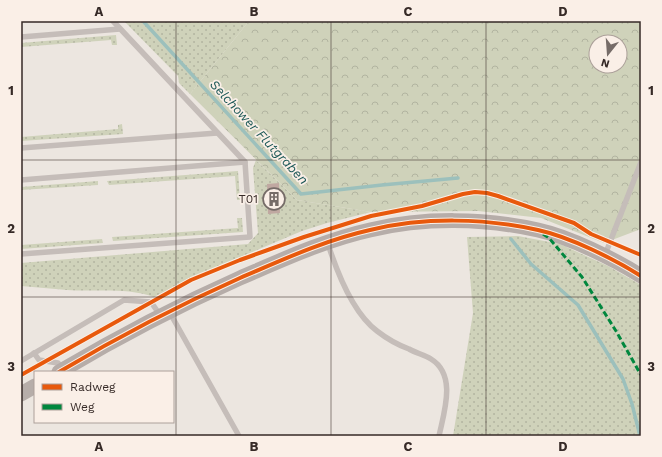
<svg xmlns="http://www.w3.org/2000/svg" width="662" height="457" viewBox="0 0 662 457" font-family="'Work Sans',sans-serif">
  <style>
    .green { fill: url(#green-dots) }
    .forest { fill: url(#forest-crowns); fill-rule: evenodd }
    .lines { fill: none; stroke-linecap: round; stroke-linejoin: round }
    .stream { stroke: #9cc0bc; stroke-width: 3.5 }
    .building { fill: #c0a8a1 }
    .lane { stroke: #c5bdb9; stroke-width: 5.5 }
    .secondary { stroke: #b6ada9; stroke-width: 15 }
    .quiet { stroke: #00873e; stroke-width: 3; stroke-dasharray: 6 3; stroke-linecap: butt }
    .cycleway-casing { stroke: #faefe7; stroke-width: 6 }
    .cycleway { stroke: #e8590c; stroke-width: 4 }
    .grid { fill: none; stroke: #362a27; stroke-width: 1; stroke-opacity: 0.55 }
    .labels { text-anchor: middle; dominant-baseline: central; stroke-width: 3.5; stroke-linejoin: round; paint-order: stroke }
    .poi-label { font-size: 12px; fill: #362a27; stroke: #faefe7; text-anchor: end }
    .water-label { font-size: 13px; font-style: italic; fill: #1c5857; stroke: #faefe7 }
    .neatline { fill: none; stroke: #362a27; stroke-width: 1.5 }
    .grid-label { font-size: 13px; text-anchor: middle; font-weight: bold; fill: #362a27 }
  </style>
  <defs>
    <pattern id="green-dots" width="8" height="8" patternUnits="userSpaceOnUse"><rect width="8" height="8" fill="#cfd2ba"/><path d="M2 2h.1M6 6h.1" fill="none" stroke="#b2b4a0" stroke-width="1.8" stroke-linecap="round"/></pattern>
    <pattern id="forest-crowns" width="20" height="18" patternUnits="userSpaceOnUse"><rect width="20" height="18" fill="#cfd2ba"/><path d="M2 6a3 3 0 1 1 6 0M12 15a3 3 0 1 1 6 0" fill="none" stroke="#b2b4a0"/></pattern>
  </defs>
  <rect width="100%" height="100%" fill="#ece6e0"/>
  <g class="green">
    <polygon points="124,21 249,21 190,94 179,83 178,76"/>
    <polygon points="116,35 117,45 112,45 111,40 21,47 21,43"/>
    <polygon points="122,124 123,134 21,141 21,137 118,129 118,125"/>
    <path d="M256 160 297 200 371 212 327 223 302 231 191 278 154 297C126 287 96 292 67 290 52 289 36 287 21 286V263L248 244 258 233 253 168Z"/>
    <polygon points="238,171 240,200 237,200 235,176 109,185 107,181"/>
    <polygon points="98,181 98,185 21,190 21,187"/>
    <polygon points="237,218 242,218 243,232 113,241 112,237 238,228"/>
    <polygon points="518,236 560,244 608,266 641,285 641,436 453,436 473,313 467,237"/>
    <polygon points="102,239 103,243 21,249 21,245"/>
  </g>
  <path class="forest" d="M249 21H641V229L604 243 541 218 478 211 371 212 297 200 190 94ZM596 42H620V66H596Z"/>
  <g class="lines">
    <g class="stream">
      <polyline points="143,21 301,194 382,185 458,178"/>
      <polyline points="511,239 531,264 578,305 623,379 632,404 640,436"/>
    </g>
  </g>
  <polygon class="building" points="279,183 280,213 268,214 267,184"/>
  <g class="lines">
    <g class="lane">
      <polyline points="21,37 120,29"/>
      <polyline points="21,148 217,133"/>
      <polyline points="21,180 245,162"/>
      <path d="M328 244C337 272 353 313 377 331 386 338 398 345 409 349 416 353 425 355 431 359 457 375 444 412 439 436"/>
      <polyline points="21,254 250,237 245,162 113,21"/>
      <polyline points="605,255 641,162"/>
      <polyline points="170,313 239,436"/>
      <polyline points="34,353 39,360 58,363 63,369"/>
      <polyline points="21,361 124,300 151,302 160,315"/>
    </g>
    <g class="secondary">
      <path d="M59 372C118 337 177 306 240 278 282 260 325 240 370 230 424 217 484 218 538 230 570 237 614 259 641 276"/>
      <polyline points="21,394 35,386"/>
    </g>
    <polyline class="quiet" points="543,234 549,238 582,277 616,331 641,375"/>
    <g class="cycleway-casing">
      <g id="cycleway">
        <path d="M59 372C118 337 177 306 240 278 282 260 325 240 370 230 424 217 484 218 538 230 570 237 614 259 641 276"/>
        <polyline points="21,375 191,280 240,260 304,237 371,216 422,206 463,194 475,192 487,193 498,196 574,223 591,234 641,255"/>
      </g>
    </g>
    <use href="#cycleway" class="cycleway"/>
  </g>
  <path class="grid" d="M176 21V436M331 21V436M486 21V436M21 160H641M21 297H641"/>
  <defs>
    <g id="building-ring" transform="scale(1.15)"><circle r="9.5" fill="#faefe7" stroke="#766c68" stroke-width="1.5"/><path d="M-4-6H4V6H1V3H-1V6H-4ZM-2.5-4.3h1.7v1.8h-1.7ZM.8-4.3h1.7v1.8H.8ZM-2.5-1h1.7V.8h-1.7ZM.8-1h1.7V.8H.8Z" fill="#766c68"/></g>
  </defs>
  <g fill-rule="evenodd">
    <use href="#building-ring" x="274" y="199"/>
  </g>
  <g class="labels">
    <g class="poi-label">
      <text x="258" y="199">T01</text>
    </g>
    <g class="water-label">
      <text transform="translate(259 132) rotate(47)">Selchower Flutgraben</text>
    </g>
  </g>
  <rect width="662" height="457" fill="none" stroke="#faefe7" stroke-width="44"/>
  <rect x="34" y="371" width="140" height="52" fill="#faefe7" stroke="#aca09a"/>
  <rect x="42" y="384" width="20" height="6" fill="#e8590c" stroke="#aca09a"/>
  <text x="70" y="391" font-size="12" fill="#362a27">Radweg</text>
  <rect x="42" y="404" width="20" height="6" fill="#00873e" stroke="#aca09a"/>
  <text x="70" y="411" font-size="12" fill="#362a27">Weg</text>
  <g transform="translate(608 54) rotate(197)"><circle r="19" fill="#faefe7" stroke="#aca09a"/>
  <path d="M0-3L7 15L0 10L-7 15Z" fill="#766c68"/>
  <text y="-6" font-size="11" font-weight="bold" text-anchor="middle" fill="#362a27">N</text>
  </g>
  <rect x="22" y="22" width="618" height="413" class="neatline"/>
  <g class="grid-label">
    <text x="99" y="16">A</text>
    <text x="254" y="16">B</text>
    <text x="408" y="16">C</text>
    <text x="563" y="16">D</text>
    <text x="11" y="95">1</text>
    <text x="651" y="95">1</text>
    <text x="11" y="233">2</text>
    <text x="651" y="233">2</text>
    <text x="11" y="371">3</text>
    <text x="651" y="371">3</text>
    <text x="99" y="451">A</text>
    <text x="254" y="451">B</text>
    <text x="408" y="451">C</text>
    <text x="563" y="451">D</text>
  </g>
</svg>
